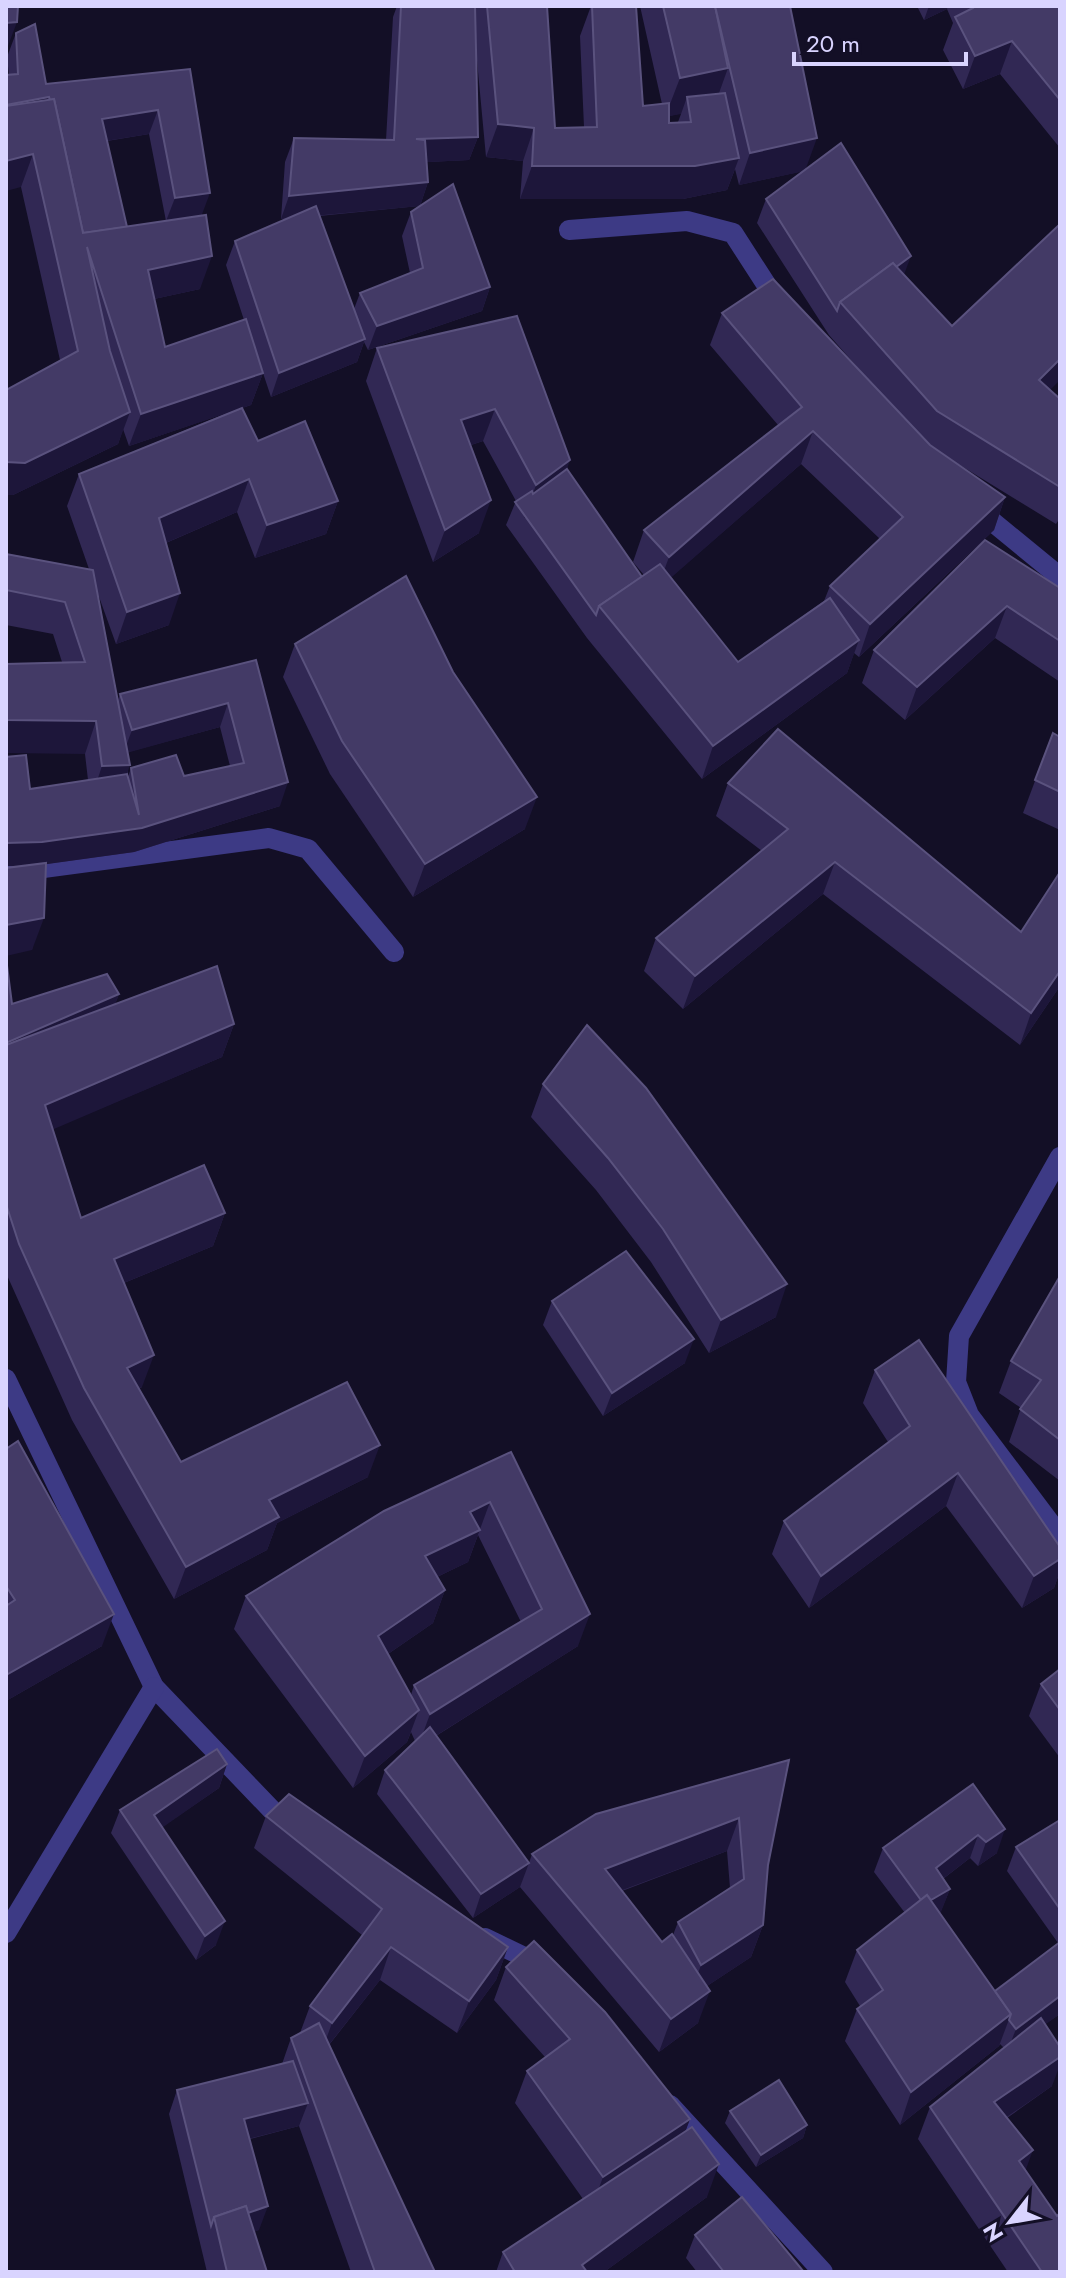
<svg xmlns="http://www.w3.org/2000/svg" width="1066" height="2278" viewBox="0 0 1066 2278" font-family="Jost,sans-serif">
  <style>
    .lines { fill: none; stroke-linecap: round; stroke-linejoin: round }
    .street { stroke: #3d3a85; stroke-width: 20 }
    .wall { fill: #312854; fill-rule: evenodd }
    .shaded-wall { fill: #1d163a }
    .building { fill: #433a66; stroke: #5a527e; stroke-width: 2 }
  </style>
  <rect width="100%" height="100%" fill="#130f26"/>
  <g class="lines">
    <g class="street">
      <polyline points="569,230 687,221 733,233 780,306"/>
      <polyline points="977,509 1060,577"/>
      <polyline points="6,873 269,838 308,849 394,952"/>
      <polyline points="1060,1157 959,1336 956,1382 969,1415 1060,1536"/>
      <polyline points="6,1379 154,1687 291,1830"/>
      <polyline points="6,1933 154,1687"/>
      <polyline points="485,1938 543,1966"/>
      <polyline points="670,2105 823,2272"/>
    </g>
  </g>
  <g class="wall">
    <path d="M397 6H547L555 128 584 127 580 36 591 6H636L643 106 662 104 640 6H790L805 170 952 326 1050 390 1060 399V518L1056 524 950 459 1005 497 994 530 859 657 854 653 847 673 702 779 587 638 506 525 516 501 483 441 471 445 479 533 433 562 366 381 377 348 517 316 567 469 642 577 644 575 633 562 644 530 778 425 710 345 722 313 874 386 829 335 757 223 766 199 803 171 739 185 735 169 727 190 683 199H520L523 161 486 157 476 50 478 137 469 160 427 162 428 182 420 206 490 287 482 311 368 350 364 342 357 362 271 397 263 373 251 405 242 408 258 441 338 501 326 534 255 558 237 512 166 543 169 625 116 644 98 594 118 700 120 694 256 660 280 806 134 852 46 864 32 950 17 866 30 789 88 780 85 754 62 662 53 634 6 625V554L89 569 67 506 79 474 232 411 129 446 123 429 118 444 13 495H6V390L60 360 21 187 7 57 16 33 46 84 190 69 202 216 200 289 154 299 165 347 244 320 226 265 235 241 287 219H281L285 162 294 138 386 140 393 17ZM678 114H681L678 122 669 123V116ZM149 134 166 221 127 227 107 141ZM419 206 411 212 402 236 410 273 360 293 354 309 319 216ZM801 464 880 539 830 586 824 601 738 662 671 577ZM220 727 230 766 184 776 131 768 128 777V752Z"/>
    <polygon points="917,6 1060,6 1060,148 1000,74 963,89 943,50 953,23 947,9 924,20"/>
    <polygon points="1060,588 1060,682 995,638 905,720 862,683 874,650"/>
    <polygon points="295,644 525,829 413,897 330,774 283,677"/>
    <polygon points="1053,733 1060,737 1060,830 1023,813"/>
    <polygon points="728,783 1060,986 1020,1045 823,894 683,1009 644,971 656,938 762,851 716,816"/>
    <polygon points="6,958 12,1004 119,994 115,1004 234,1024 222,1057 52,1129 81,1218 225,1213 213,1246 124,1283 142,1387 139,1389 181,1462 368,1477 277,1523 267,1550 174,1599 72,1420 6,1273"/>
    <polygon points="543,1084 776,1317 709,1353 651,1262 596,1190 531,1117"/>
    <polygon points="1060,1276 1060,1481 1009,1442 1021,1408 999,1393 1011,1361"/>
    <polygon points="552,1301 685,1363 603,1416 543,1325"/>
    <polygon points="875,1370 1060,1547 1060,1571 1054,1588 1022,1608 946,1506 809,1608 772,1554 784,1521 888,1442 863,1403"/>
    <polygon points="6,1449 102,1646 6,1701"/>
    <path d="M511 1452 578 1646 436 1736 529 1863 532 1854 789 1760 768 1865 763 1925 751 1957 707 1986 698 2023 659 2052 520 1887 473 1918 377 1794 385 1770 415 1741 411 1732 407 1742 353 1788 234 1629 246 1596ZM478 1535 521 1622 414 1685 411 1695 388 1654 433 1623 445 1590 437 1577 468 1562ZM727 1851 730 1888 678 1922 673 1935 662 1942 622 1891Z"/>
    <polygon points="1060,1669 1060,1758 1029,1716 1041,1684"/>
    <polygon points="227,1764 219,1788 162,1827 216,1945 196,1960 111,1833 120,1810"/>
    <polygon points="973,1784 997,1853 978,1866 970,1858 943,1879 950,1889 940,1913 995,1991 1058,1943 1007,1871 1016,1847 1060,1820 1060,2014 1045,2024 1052,2086 1007,2118 1060,2272 1008,2272 918,2139 930,2107 1004,2048 1000,2044 999,2046 900,2125 845,2041 857,2009 860,2006 845,1982 857,1950 905,1913 874,1872 883,1848"/>
    <polygon points="266,1816 508,1947 496,1980 457,2033 380,1980 329,2045 435,2272 351,2272 299,2126 250,2139 259,2230 254,2231 267,2272 207,2272 169,2114 177,2090 282,2064 291,2038 300,2033 310,2006 362,1935 254,1848"/>
    <polygon points="506,1967 690,2119 685,2131 707,2197 604,2272 496,2272 503,2252 583,2199 515,2103 527,2071 545,2057 494,2000"/>
    <polygon points="730,2111 807,2125 803,2138 756,2167 725,2123"/>
    <polygon points="695,2235 804,2272 697,2272 686,2258"/>
  </g>
  <g class="shaded-wall">
    <polygon points="929,6 948,6 947,9 924,20"/>
    <polygon points="17,22 8,46 6,46 6,23"/>
    <polygon points="1012,41 1000,74 963,89 975,56"/>
    <polygon points="728,68 714,107 687,97 681,114 665,117 680,78"/>
    <polygon points="49,97 41,121 6,127 6,105"/>
    <polygon points="158,110 149,134 93,143 102,119"/>
    <polygon points="498,124 534,128 523,161 486,157"/>
    <polygon points="478,137 469,160 408,163 416,139"/>
    <polygon points="817,138 805,171 739,185 750,153"/>
    <polygon points="33,154 21,187 6,191 6,161"/>
    <polygon points="739,158 727,190 683,199 520,199 532,166"/>
    <polygon points="428,182 420,206 281,219 289,196"/>
    <polygon points="210,193 201,217 166,221 175,198"/>
    <polygon points="212,256 200,289 136,303 148,270"/>
    <polygon points="911,256 902,280 844,306"/>
    <polygon points="490,287 482,311 368,350 377,326"/>
    <polygon points="365,339 357,362 271,397 279,373"/>
    <polygon points="1060,359 1060,380 1027,413 1039,380"/>
    <polygon points="263,373 251,405 129,446 141,414"/>
    <polygon points="495,409 483,441 450,452 461,420"/>
    <polygon points="130,412 118,444 13,495 6,495 6,462"/>
    <polygon points="813,431 801,464 657,590 669,557"/>
    <polygon points="570,460 559,493 524,518 536,485"/>
    <polygon points="249,479 237,512 147,551 159,518"/>
    <polygon points="1005,497 994,530 859,657 870,624"/>
    <polygon points="491,500 479,533 433,562 445,530"/>
    <polygon points="338,501 326,534 255,558 267,525"/>
    <polygon points="180,593 169,625 116,644 127,612"/>
    <polygon points="1007,606 995,638 905,720 917,687"/>
    <polygon points="859,640 847,673 702,779 713,746"/>
    <polygon points="228,703 220,727 123,754 132,730"/>
    <polygon points="6,720 96,721 85,754 6,753"/>
    <polygon points="130,765 119,798 91,799 102,766"/>
    <polygon points="288,782 280,806 134,852 33,866 6,866 6,843"/>
    <polygon points="537,797 525,829 413,897 425,864"/>
    <polygon points="835,862 823,894 683,1009 695,976"/>
    <polygon points="44,918 32,950 6,956 6,925"/>
    <polygon points="1060,971 1060,986 1020,1045 1031,1013"/>
    <polygon points="119,994 107,1026 6,1071 6,1043"/>
    <polygon points="234,1024 222,1057 33,1138 45,1105"/>
    <polygon points="225,1213 213,1246 102,1292 114,1259"/>
    <polygon points="787,1284 776,1317 709,1353 721,1320"/>
    <polygon points="694,1339 685,1363 603,1416 612,1393"/>
    <polygon points="154,1355 142,1387 115,1400 127,1368"/>
    <polygon points="380,1445 368,1477 277,1523 267,1550 174,1599 186,1567 269,1500"/>
    <polygon points="958,1473 946,1506 809,1608 821,1576"/>
    <polygon points="490,1502 468,1562 414,1588 425,1556 470,1512"/>
    <polygon points="1060,1559 1060,1571 1054,1588 1022,1608 1034,1576"/>
    <polygon points="445,1590 433,1623 366,1669 378,1636"/>
    <polygon points="114,1614 102,1646 6,1701 6,1675"/>
    <polygon points="590,1614 578,1646 418,1747 430,1714"/>
    <polygon points="419,1710 407,1742 353,1788 365,1756"/>
    <polygon points="227,1764 219,1788 146,1839 154,1815"/>
    <polygon points="739,1818 727,1851 593,1901 605,1869"/>
    <polygon points="1005,1829 997,1853 978,1866 986,1842"/>
    <polygon points="978,1835 970,1858 927,1891 936,1868"/>
    <polygon points="529,1863 520,1887 473,1918 481,1894"/>
    <polygon points="950,1889 941,1912 916,1928 924,1904"/>
    <polygon points="225,1921 216,1945 196,1960 205,1936"/>
    <polygon points="763,1925 751,1957 689,1998 701,1965"/>
    <polygon points="391,1947 380,1980 320,2056 332,2023"/>
    <polygon points="508,1947 496,1980 457,2033 469,2001"/>
    <polygon points="710,1991 698,2023 659,2052 671,2019"/>
    <polygon points="1060,1996 1060,2014 1007,2052 1016,2029"/>
    <polygon points="1011,2014 999,2046 900,2125 911,2092"/>
    <polygon points="1060,2057 1060,2065 1052,2086 982,2134 994,2102"/>
    <polygon points="308,2103 299,2126 236,2142 244,2119"/>
    <polygon points="690,2119 678,2152 591,2210 603,2177"/>
    <polygon points="807,2125 803,2138 756,2167 761,2155"/>
    <polygon points="1033,2150 1021,2183 1019,2161"/>
    <polygon points="719,2164 707,2197 604,2272 579,2272 582,2265"/>
    <polygon points="268,2206 259,2230 220,2244 216,2224"/>
  </g>
  <g class="building">
    <polygon points="6,6 18,6 17,22 6,23"/>
    <polygon points="401,6 475,6 478,137 416,139 425,140 428,182 289,196 294,138 394,140"/>
    <polygon points="487,6 547,6 555,128 597,127 592,6 636,6 643,106 669,103 669,123 691,122 687,97 725,93 739,158 695,166 532,166 534,128 498,124"/>
    <polygon points="663,6 715,6 728,68 680,78"/>
    <polygon points="715,6 790,6 817,138 750,153"/>
    <polygon points="972,6 1060,6 1060,100 1012,41 975,56 955,17 973,8"/>
    <polygon points="35,24 46,84 190,69 210,193 175,198 158,110 102,119 127,227 83,233 54,99 50,100 49,97 6,105 6,75 18,74 16,33"/>
    <polygon points="54,99 83,233 206,215 212,256 148,270 165,347 246,319 263,373 141,414 87,247 110,351 130,412 25,463 6,462 6,390 78,351 33,154 6,161 6,106"/>
    <polygon points="841,143 911,256 896,267 893,263 840,302 837,311 766,199"/>
    <polygon points="453,184 490,287 377,326 360,293 423,268 411,212"/>
    <polygon points="316,206 365,339 279,373 235,241"/>
    <polygon points="1060,224 1060,359 1039,380 1060,399 1060,487 937,411 840,302 893,263 952,326"/>
    <polygon points="773,279 930,445 1005,497 870,624 830,586 903,517 813,431 669,557 644,530 802,407 722,313"/>
    <polygon points="517,316 570,460 536,485 495,409 461,420 491,500 445,530 377,348"/>
    <polygon points="242,408 258,441 305,421 338,501 267,525 249,479 159,518 180,593 127,612 79,474"/>
    <polygon points="567,469 642,577 599,606 596,615 515,502 532,491 533,494"/>
    <polygon points="985,540 1060,588 1060,641 1007,606 917,687 874,650"/>
    <polygon points="6,554 93,570 130,765 102,766 96,721 6,720 6,664 85,662 65,602 6,590"/>
    <polygon points="660,564 738,662 830,598 859,640 713,746 599,606"/>
    <polygon points="406,576 453,672 537,797 425,864 342,741 295,644"/>
    <polygon points="256,660 288,782 142,828 42,842 6,843 6,757 26,755 30,789 127,774 139,815 131,768 176,755 184,776 244,763 228,703 132,730 120,694"/>
    <polygon points="778,729 1021,932 1060,872 1060,971 1031,1013 835,862 695,976 656,938 788,829 728,783"/>
    <polygon points="1053,733 1060,737 1060,792 1035,780"/>
    <polygon points="46,863 44,918 6,925 6,868"/>
    <polygon points="6,958 12,1004 107,974 119,994 6,1043"/>
    <polygon points="217,966 234,1024 45,1105 81,1218 204,1165 225,1213 114,1259 154,1355 127,1368 181,1462 347,1382 380,1445 269,1500 279,1517 186,1567 84,1388 19,1244 6,1204 6,1045"/>
    <polygon points="587,1025 646,1088 787,1284 721,1320 663,1229 608,1158 543,1084"/>
    <polygon points="626,1251 694,1339 612,1393 552,1301"/>
    <polygon points="1060,1276 1060,1440 1020,1409 1041,1380 1011,1361"/>
    <polygon points="919,1340 1060,1547 1060,1559 1034,1576 958,1473 821,1576 784,1521 910,1426 875,1370"/>
    <polygon points="18,1441 114,1614 6,1675 6,1606 15,1600 6,1586 6,1449"/>
    <polygon points="511,1452 590,1614 430,1714 414,1685 542,1609 490,1502 470,1512 480,1530 425,1556 445,1590 378,1636 419,1710 365,1756 246,1596 384,1511"/>
    <polygon points="1060,1669 1060,1710 1041,1684"/>
    <polygon points="430,1727 529,1863 481,1894 385,1770"/>
    <polygon points="217,1749 227,1764 154,1815 225,1921 205,1936 120,1810"/>
    <polygon points="789,1760 768,1865 763,1925 701,1965 678,1922 744,1879 739,1818 605,1869 662,1942 672,1934 710,1991 671,2019 532,1854 596,1814"/>
    <polygon points="973,1784 1005,1829 986,1842 978,1835 936,1868 950,1889 931,1900 927,1895 921,1900 883,1848"/>
    <polygon points="289,1794 508,1947 469,2001 391,1947 332,2023 310,2006 382,1909 266,1816"/>
    <polygon points="1060,1820 1060,1909 1016,1847"/>
    <polygon points="927,1895 1011,2014 911,2092 857,2009 883,1990 857,1950"/>
    <polygon points="534,1941 605,2012 690,2119 603,2177 527,2071 570,2039 506,1967"/>
    <polygon points="1060,1942 1060,1996 1016,2029 1009,2020 1011,2014 995,1991"/>
    <polygon points="1041,2018 1060,2047 1060,2057 994,2102 1033,2150 1019,2161 1057,2216 1060,2213 1060,2272 1042,2272 930,2107"/>
    <polygon points="319,2023 435,2272 375,2272 291,2038"/>
    <polygon points="293,2061 308,2103 244,2119 268,2206 248,2213 246,2206 214,2217 211,2226 177,2090"/>
    <polygon points="779,2080 807,2125 761,2155 730,2111"/>
    <polygon points="692,2127 719,2164 582,2265 587,2272 515,2272 503,2252"/>
    <polygon points="742,2197 804,2272 724,2272 695,2235"/>
    <polygon points="246,2206 267,2272 227,2272 214,2217"/>
  </g>
  <rect width="1066" height="2278" fill="none" stroke="#d9d4ff" stroke-width="16"/>
  <g transform="translate(1010 2222) rotate(239)" stroke="#130f26" stroke-width="6" paint-order="stroke">
  <path d="M0-6L14 30L0 20L-14 30Z" fill="#d9d4ff"/>
  <text y="-12" font-size="22" font-weight="bold" text-anchor="middle" fill="#d9d4ff">N</text>
  </g>
  <path d="M794 52v12h172v-12" fill="none" stroke="#d9d4ff" stroke-width="4"/>
  <text x="806" y="52" font-size="24" fill="#d9d4ff" stroke="#130f26" stroke-width="6" paint-order="stroke">20 m</text>
</svg>
